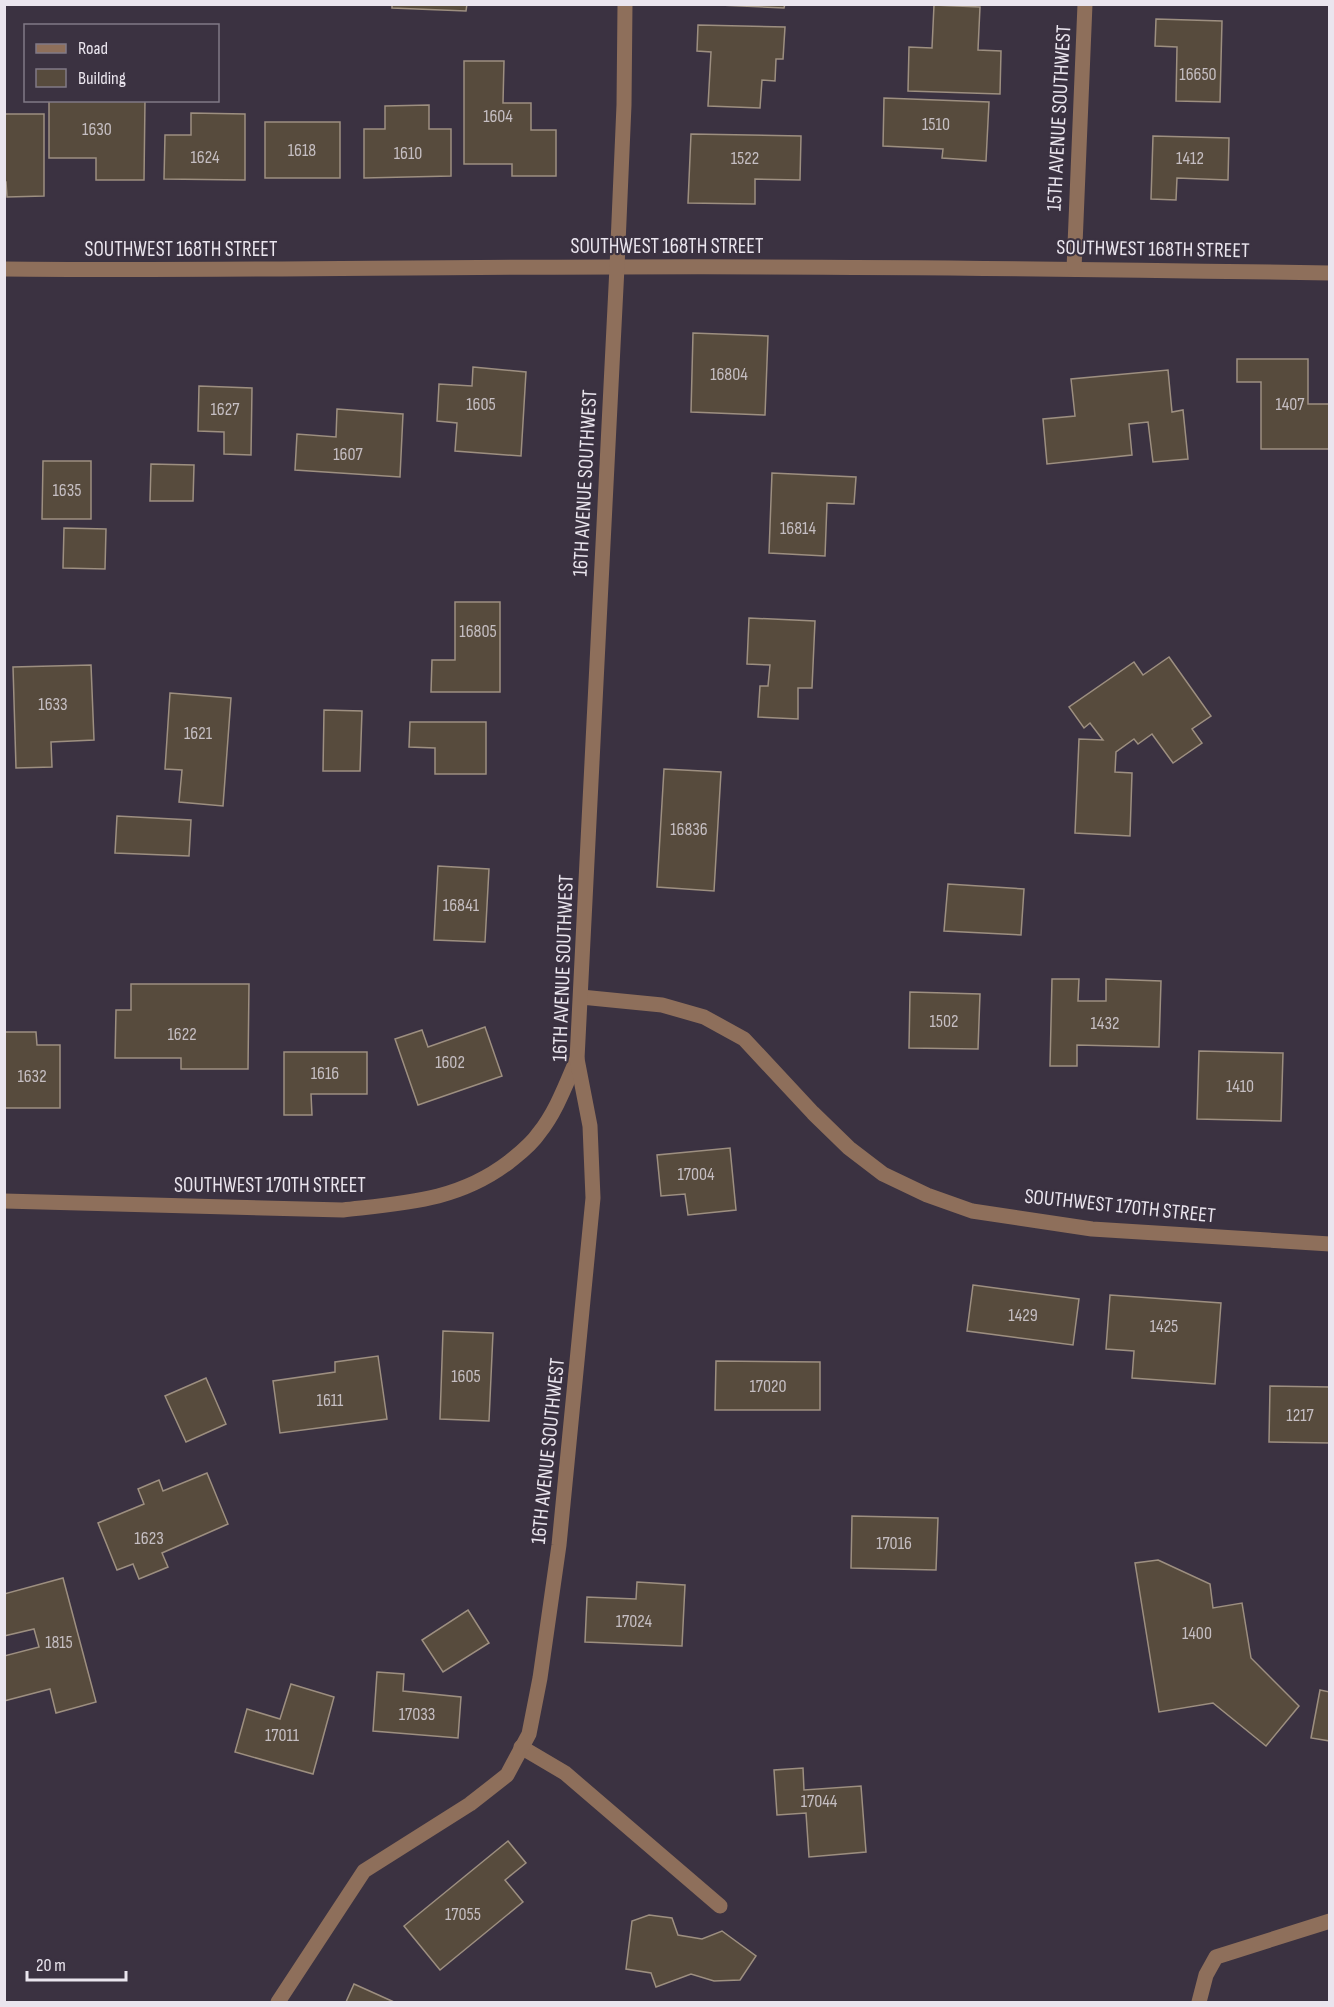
<svg xmlns="http://www.w3.org/2000/svg" width="1334" height="2007" viewBox="0 0 1334 2007" font-family="'Sofia Sans Condensed',sans-serif">
  <style>
    .building { fill: #574b3d; stroke: #9d8f80; stroke-width: 1.5 }
    .lines { fill: none; stroke-linecap: round; stroke-linejoin: round }
    .minor { stroke: #8e6f5b; stroke-width: 15 }
    .labels { text-anchor: middle; dominant-baseline: central; stroke-width: 4.5; stroke-linejoin: round; paint-order: stroke }
    .number-label { font-size: 18px; fill: #c5bec2 }
    .street-label { font-size: 21px; fill: #eae5ee; stroke: #3b3241 }
  </style>
  <rect width="100%" height="100%" fill="#3b3241"/>
  <g class="building">
    <polygon points="392,4 467,4 466,11 392,8"/>
    <polygon points="697,4 785,4 784,8"/>
    <polygon points="934,5 980,7 978,50 1001,51 1000,94 908,91 909,47 932,48"/>
    <polygon points="1156,19 1222,21 1220,102 1176,101 1177,47 1155,46"/>
    <polygon points="698,25 785,27 783,59 776,59 775,81 762,80 760,108 708,106 711,52 697,51"/>
    <polygon points="464,61 504,61 503,103 531,103 531,130 556,130 556,176 512,176 512,164 464,164"/>
    <polygon points="884,98 989,102 986,161 942,158 943,149 883,146"/>
    <polygon points="49,100 145,100 144,180 96,180 96,158 49,158"/>
    <polygon points="429,105 429,129 451,129 451,176 364,178 364,129 385,129 385,106"/>
    <polygon points="191,113 245,114 245,180 164,179 165,135 191,135"/>
    <polygon points="4,114 44,114 44,196 7,197 6,182 4,182"/>
    <rect x="265" y="122" width="75" height="56"/>
    <polygon points="691,134 801,136 800,180 755,179 755,204 688,203"/>
    <polygon points="1153,136 1229,138 1228,180 1177,178 1176,200 1151,199"/>
    <polygon points="693,333 768,336 765,415 691,412"/>
    <polygon points="1237,359 1308,359 1308,404 1330,404 1330,449 1261,449 1261,382 1237,382"/>
    <polygon points="473,367 526,372 521,456 455,451 457,423 437,421 439,384 472,386"/>
    <polygon points="1168,370 1172,412 1183,410 1188,459 1153,462 1148,422 1129,424 1132,455 1047,464 1043,419 1075,416 1071,379"/>
    <polygon points="199,386 252,388 251,455 224,454 224,432 198,431"/>
    <polygon points="337,409 403,414 400,477 295,470 297,434 336,437"/>
    <polygon points="43,461 91,461 91,519 42,519"/>
    <polygon points="151,464 194,465 193,501 150,501"/>
    <polygon points="772,473 856,477 854,504 827,503 825,556 769,553"/>
    <polygon points="64,528 106,529 105,569 63,568"/>
    <polygon points="455,602 500,602 500,692 431,692 432,660 455,660"/>
    <polygon points="749,618 815,621 812,688 798,688 798,719 758,717 760,686 768,686 770,665 747,664"/>
    <polygon points="1169,657 1211,716 1192,729 1202,743 1173,763 1152,734 1138,744 1134,739 1116,752 1115,772 1132,773 1130,836 1075,833 1079,739 1103,740 1090,723 1084,728 1069,707 1134,662 1143,675"/>
    <polygon points="91,665 94,740 51,742 52,767 16,768 13,667"/>
    <polygon points="170,693 231,698 223,806 179,802 182,770 165,769"/>
    <polygon points="324,710 362,711 360,771 323,771"/>
    <polygon points="410,722 486,722 486,774 435,774 435,748 409,747"/>
    <polygon points="664,769 721,772 714,891 657,887"/>
    <polygon points="117,816 191,820 189,856 115,853"/>
    <polygon points="438,866 489,869 485,942 434,940"/>
    <polygon points="948,884 1024,889 1021,935 944,931"/>
    <polygon points="1052,979 1079,979 1078,1001 1106,1001 1106,979 1161,981 1159,1047 1077,1045 1077,1066 1050,1066"/>
    <polygon points="131,984 249,984 248,1069 181,1069 181,1058 115,1058 116,1010 131,1010"/>
    <polygon points="910,992 980,994 978,1049 909,1048"/>
    <polygon points="485,1027 502,1076 418,1105 395,1039 422,1030 428,1047"/>
    <polygon points="4,1032 36,1032 37,1045 60,1045 60,1108 4,1108"/>
    <polygon points="1199,1051 1283,1053 1281,1121 1197,1119"/>
    <polygon points="284,1052 367,1052 367,1094 311,1094 312,1115 284,1115"/>
    <polygon points="730,1148 736,1210 688,1215 685,1194 661,1196 657,1155"/>
    <polygon points="973,1285 1079,1299 1073,1345 967,1331"/>
    <polygon points="1110,1295 1221,1303 1215,1384 1132,1378 1134,1351 1106,1349"/>
    <polygon points="443,1331 493,1333 489,1421 440,1419"/>
    <polygon points="378,1356 387,1419 280,1433 273,1381 335,1372 335,1362"/>
    <polygon points="716,1361 820,1362 820,1410 715,1410"/>
    <polygon points="206,1378 226,1424 186,1442 165,1396"/>
    <polygon points="1270,1386 1330,1387 1330,1443 1269,1442"/>
    <polygon points="207,1473 228,1524 162,1553 168,1567 139,1579 133,1564 117,1570 98,1523 144,1504 138,1489 159,1480 163,1491"/>
    <polygon points="852,1516 938,1518 936,1570 851,1568"/>
    <polygon points="1158,1560 1210,1584 1213,1608 1242,1603 1251,1658 1299,1706 1266,1746 1213,1703 1159,1712 1135,1563"/>
    <polygon points="63,1578 96,1702 56,1713 50,1689 4,1701 4,1656 39,1647 34,1629 4,1636 4,1594"/>
    <polygon points="637,1582 685,1585 682,1646 585,1642 587,1597 636,1599"/>
    <polygon points="468,1610 489,1643 443,1672 422,1640"/>
    <polygon points="377,1672 404,1674 403,1691 461,1697 458,1738 373,1731"/>
    <polygon points="291,1684 334,1697 313,1774 235,1752 247,1709 280,1719"/>
    <polygon points="1320,1690 1330,1692 1330,1741 1311,1738"/>
    <polygon points="803,1768 804,1790 861,1786 866,1852 809,1857 806,1813 777,1815 774,1770"/>
    <polygon points="508,1841 526,1863 505,1880 523,1902 440,1970 404,1926"/>
    <polygon points="649,1915 672,1918 678,1935 702,1939 722,1931 756,1956 740,1980 714,1981 691,1974 656,1987 651,1973 626,1969 632,1921"/>
    <polygon points="354,1984 394,2002 346,2002"/>
  </g>
  <g class="lines">
    <g class="minor">
      <path d="M4 269C209 271 413 267 617 267 855 266 1092 269 1330 273"/>
      <polyline points="1074,269 1085,4"/>
      <polyline points="581,997 662,1005 704,1017 744,1039 813,1113 849,1148 883,1174 927,1195 972,1211 1092,1229 1330,1244"/>
      <path d="M4 1201 343 1210C405 1203 458 1201 509 1162 520 1153 531 1145 539 1133 556 1112 566 1084 577 1059"/>
      <polyline points="521,1747 565,1773 720,1906"/>
      <polyline points="278,2002 364,1871 470,1804 507,1775 529,1734 540,1678 559,1545 593,1198 590,1126 577,1059 617,267 624,105 625,4"/>
      <polyline points="1199,2002 1206,1975 1216,1957 1330,1921"/>
    </g>
  </g>
  <g class="labels">
    <g class="number-label">
      <text x="1198" y="74">16650</text>
      <text x="498" y="116">1604</text>
      <text x="936" y="124">1510</text>
      <text x="97" y="129">1630</text>
      <text x="302" y="150">1618</text>
      <text x="408" y="153">1610</text>
      <text x="205" y="157">1624</text>
      <text x="745" y="158">1522</text>
      <text x="1190" y="158">1412</text>
      <text x="729" y="374">16804</text>
      <text x="481" y="404">1605</text>
      <text x="1290" y="404">1407</text>
      <text x="225" y="409">1627</text>
      <text x="348" y="454">1607</text>
      <text x="67" y="490">1635</text>
      <text x="798" y="528">16814</text>
      <text x="478" y="631">16805</text>
      <text x="53" y="704">1633</text>
      <text x="198" y="733">1621</text>
      <text x="689" y="829">16836</text>
      <text x="461" y="905">16841</text>
      <text x="944" y="1021">1502</text>
      <text x="1105" y="1023">1432</text>
      <text x="182" y="1034">1622</text>
      <text x="450" y="1062">1602</text>
      <text x="325" y="1073">1616</text>
      <text x="32" y="1076">1632</text>
      <text x="1240" y="1086">1410</text>
      <text x="696" y="1174">17004</text>
      <text x="1023" y="1315">1429</text>
      <text x="1164" y="1326">1425</text>
      <text x="466" y="1376">1605</text>
      <text x="768" y="1386">17020</text>
      <text x="330" y="1400">1611</text>
      <text x="1300" y="1415">1217</text>
      <text x="149" y="1538">1623</text>
      <text x="894" y="1543">17016</text>
      <text x="634" y="1621">17024</text>
      <text x="1197" y="1633">1400</text>
      <text x="59" y="1642">1815</text>
      <text x="417" y="1714">17033</text>
      <text x="282" y="1735">17011</text>
      <text x="819" y="1801">17044</text>
      <text x="463" y="1914">17055</text>
    </g>
    <g class="street-label">
      <text transform="translate(1059 118) rotate(-87)">15TH AVENUE SOUTHWEST</text>
      <text x="667" y="246">SOUTHWEST 168TH STREET</text>
      <text x="181" y="249">SOUTHWEST 168TH STREET</text>
      <text transform="translate(1153 249) rotate(1)">SOUTHWEST 168TH STREET</text>
      <text transform="translate(585 483) rotate(-87)">16TH AVENUE SOUTHWEST</text>
      <text transform="translate(563 968) rotate(-88)">16TH AVENUE SOUTHWEST</text>
      <text x="270" y="1185">SOUTHWEST 170TH STREET</text>
      <text transform="translate(1120 1206) rotate(6)">SOUTHWEST 170TH STREET</text>
      <text transform="translate(548 1451) rotate(-84)">16TH AVENUE SOUTHWEST</text>
    </g>
  </g>
  <rect width="1334" height="2007" fill="none" stroke="#eae5ee" stroke-width="12"/>
  <rect x="24" y="24" width="195" height="78" fill="#3b3241" stroke="#817a86" stroke-width="1.5"/>
  <rect x="36" y="44" width="30" height="9" fill="#8e6f5b" stroke="#817a86" stroke-width="1.5"/>
  <text x="78" y="54" font-size="18" fill="#eae5ee">Road</text>
  <rect x="36" y="69" width="30" height="18" fill="#574b3d" stroke="#817a86" stroke-width="1.5"/>
  <text x="78" y="84" font-size="18" fill="#eae5ee">Building</text>
  <path d="M27 1971v9h99v-9" fill="none" stroke="#eae5ee" stroke-width="3"/>
  <text x="36" y="1971" font-size="18" fill="#eae5ee" stroke="#3b3241" stroke-width="4.5" paint-order="stroke">20 m</text>
</svg>
